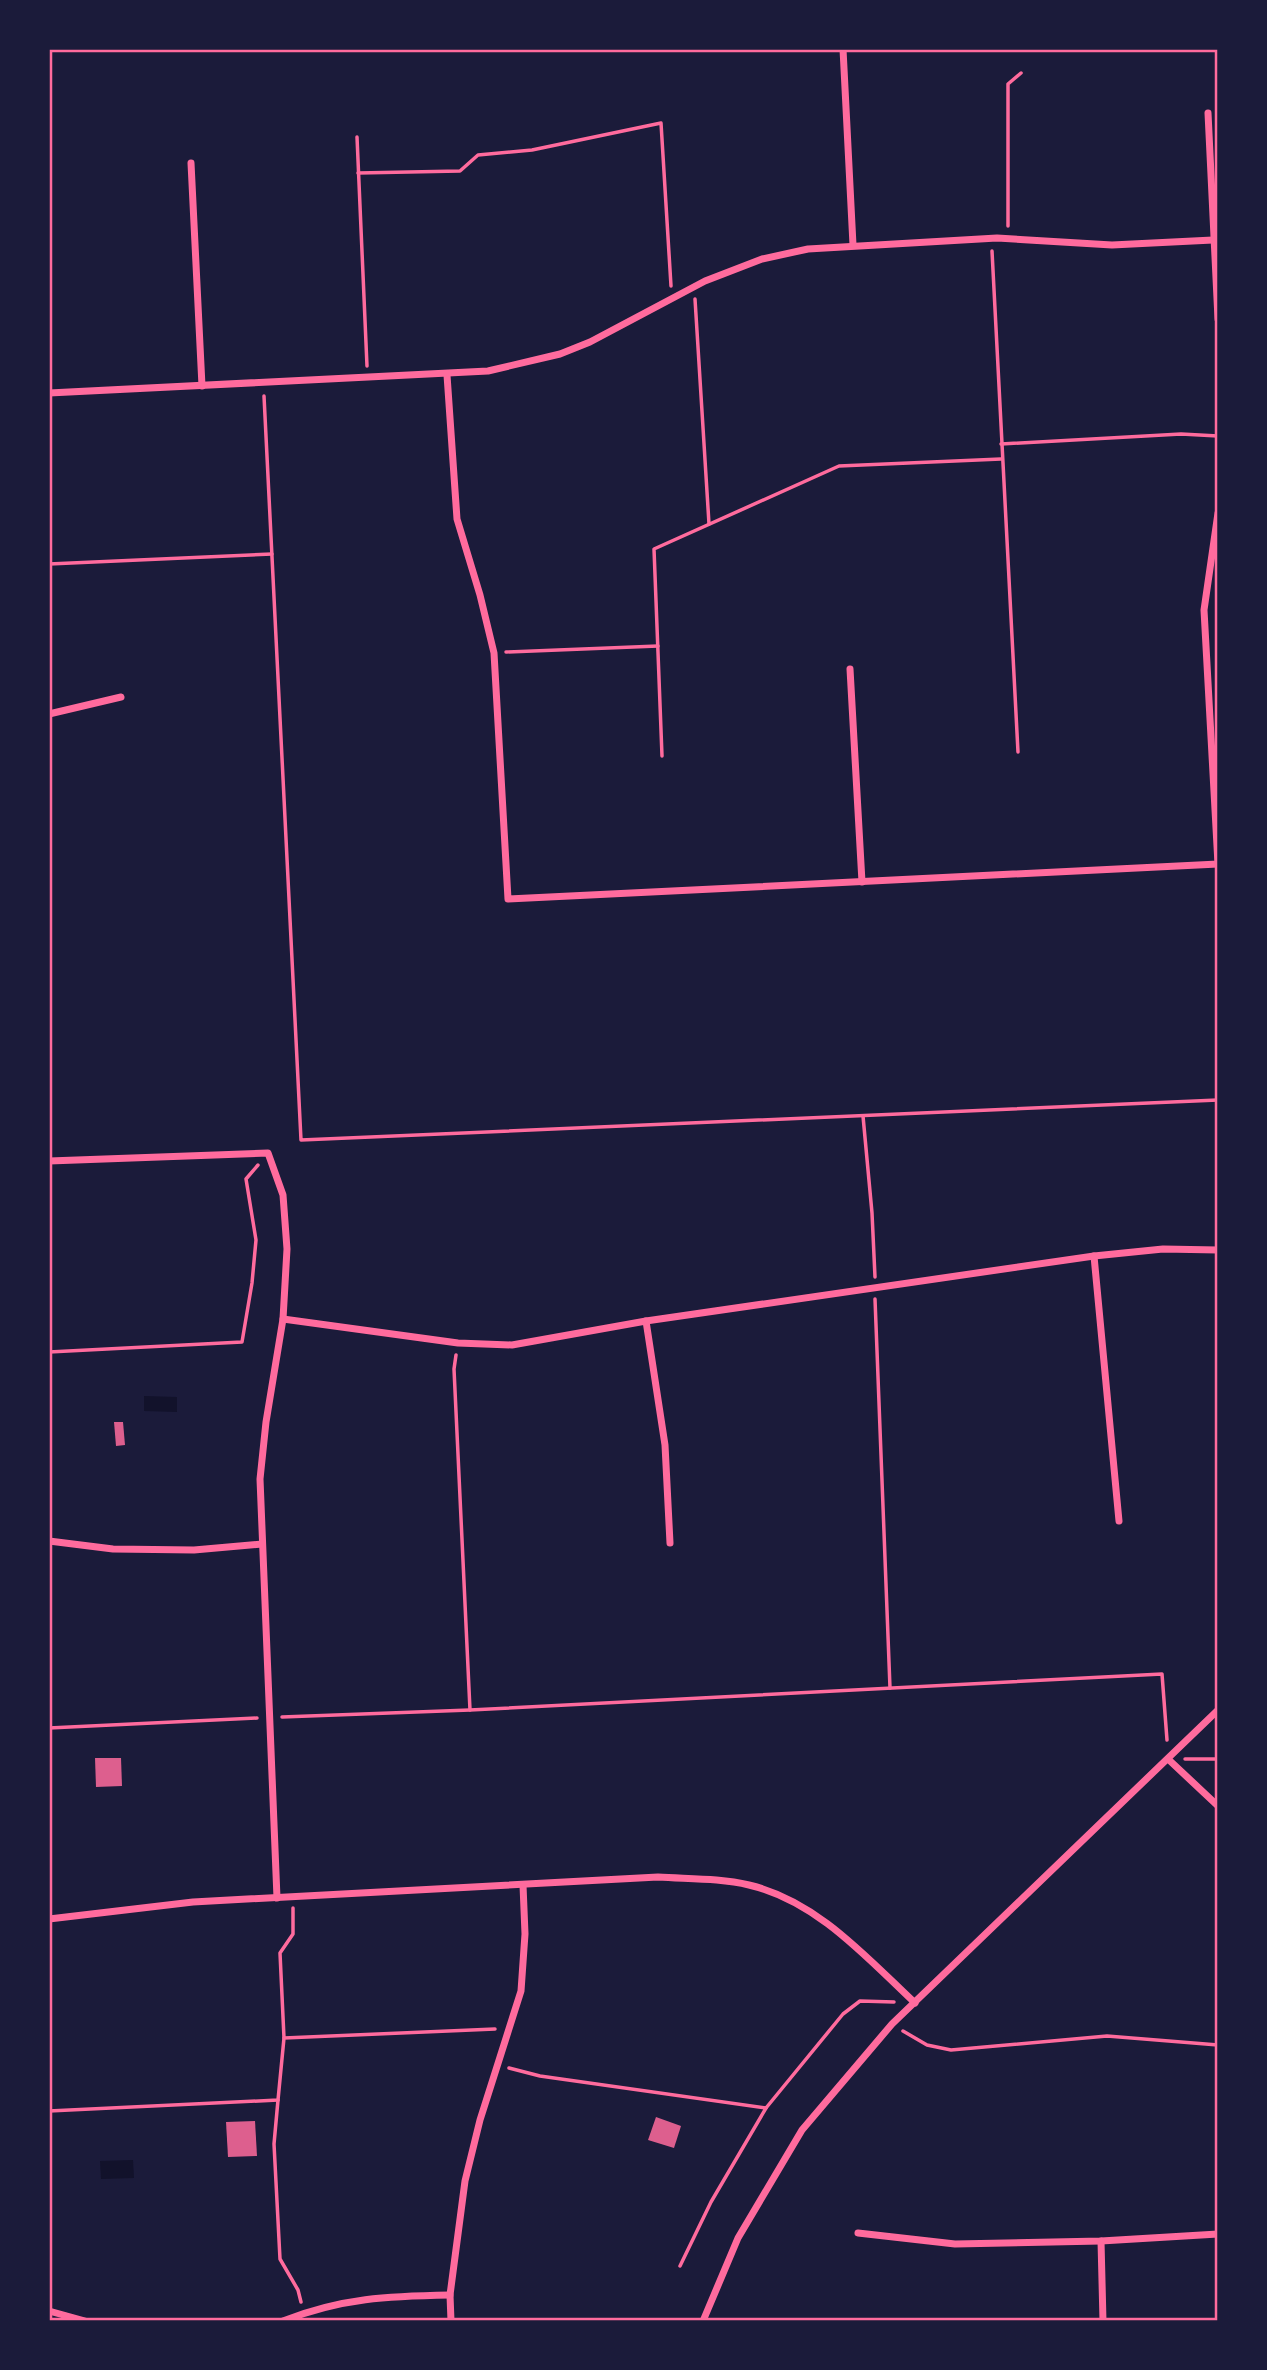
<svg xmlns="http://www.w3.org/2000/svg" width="1267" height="2370" viewBox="0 0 1267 2370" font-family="'Varela Round',sans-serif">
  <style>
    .water { fill: #12122b }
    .building { fill: #dd5f8e }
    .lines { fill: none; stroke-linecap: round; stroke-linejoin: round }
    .path { stroke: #ff6b9d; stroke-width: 3.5 }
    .minor { stroke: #ff6b9d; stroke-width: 7 }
    .neatline { fill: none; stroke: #ff6b9d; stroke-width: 2.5 }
  </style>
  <rect width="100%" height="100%" fill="#1b1b3a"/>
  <g class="water">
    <polygon points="144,1396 177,1397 177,1412 144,1411"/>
    <polygon points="133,2160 134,2178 101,2179 100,2161"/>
  </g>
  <g class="building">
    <polygon points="114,1422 123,1422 125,1445 116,1446"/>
    <polygon points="95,1758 121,1758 122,1786 96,1787"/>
    <polygon points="656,2117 681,2126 674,2148 648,2140"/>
    <polygon points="255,2121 257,2156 228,2157 226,2122"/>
  </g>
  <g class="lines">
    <g class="path">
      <polyline points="357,137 367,366"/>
      <polyline points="358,173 460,171 478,155 532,150 661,123 671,286"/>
      <polyline points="1008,226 1008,84 1021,73"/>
      <polyline points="992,251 1018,752"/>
      <polyline points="695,299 709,524"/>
      <polyline points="264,396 301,1140 1218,1100"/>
      <polyline points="1001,444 1181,434 1218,436"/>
      <polyline points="49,564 272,554"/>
      <polyline points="506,652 658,646"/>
      <polyline points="662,756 654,549 839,466 1001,459"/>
      <polyline points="863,1116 872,1213 875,1277"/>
      <polyline points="875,1299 890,1688"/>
      <polyline points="49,1352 242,1342 252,1283 256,1240 246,1179 258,1165"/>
      <polyline points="456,1355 454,1369 470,1710"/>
      <polyline points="282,1717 470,1710 1162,1674 1167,1740"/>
      <polyline points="49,1728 257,1718"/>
      <polyline points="1185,1759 1218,1759"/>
      <polyline points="903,2031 927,2045 951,2050 1107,2036 1218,2045"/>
      <polyline points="284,2038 280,1953 293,1934 293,1908"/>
      <polyline points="509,2068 540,2076 766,2108 843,2014 860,2001 894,2002"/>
      <polyline points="278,2100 274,2144 280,2259 298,2290 301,2302"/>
      <polyline points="49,2111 278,2100 284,2038 495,2029"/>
      <polyline points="680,2266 711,2202 766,2108"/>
    </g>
    <g class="minor">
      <polyline points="843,49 853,245"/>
      <polyline points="1208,113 1218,319"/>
      <polyline points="191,163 202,386"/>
      <polyline points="447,375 457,519 480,595 494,653 508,899 1218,864 1204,610 1218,513"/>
      <polyline points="49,393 488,371 560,354 590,342 705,281 762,259 808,249 997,238 1112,245 1213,240"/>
      <polyline points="850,669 862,882"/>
      <polyline points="49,714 121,697"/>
      <polyline points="49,1161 268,1153 283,1195 287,1249 283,1319 266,1422 260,1479 277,1898"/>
      <polyline points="1094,1256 1119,1521"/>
      <polyline points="283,1319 458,1343 512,1345 646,1321 1094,1256 1163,1249 1218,1250"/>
      <polyline points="646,1321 665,1445 670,1543"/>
      <polyline points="49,1541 113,1549 194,1550 262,1544"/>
      <polyline points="1168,1759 1218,1806"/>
      <path d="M49 1919 193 1902 658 1877C688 1879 720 1878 749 1885 817 1901 866 1957 915 2003"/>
      <polyline points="858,2233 955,2244 1101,2241 1218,2234"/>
      <polyline points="1101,2241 1103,2321"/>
      <polyline points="49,2311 85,2321"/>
      <path d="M283 2321C341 2298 389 2296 450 2295"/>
      <polyline points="451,2321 450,2295 465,2181 480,2120 521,1991 525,1934 523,1885"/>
      <polyline points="703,2321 738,2238 802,2130 892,2024 1218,1710"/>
    </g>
  </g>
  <rect width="1267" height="2370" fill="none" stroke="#1b1b3a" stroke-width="102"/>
  <rect x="51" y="51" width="1165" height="2268" class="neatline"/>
</svg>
